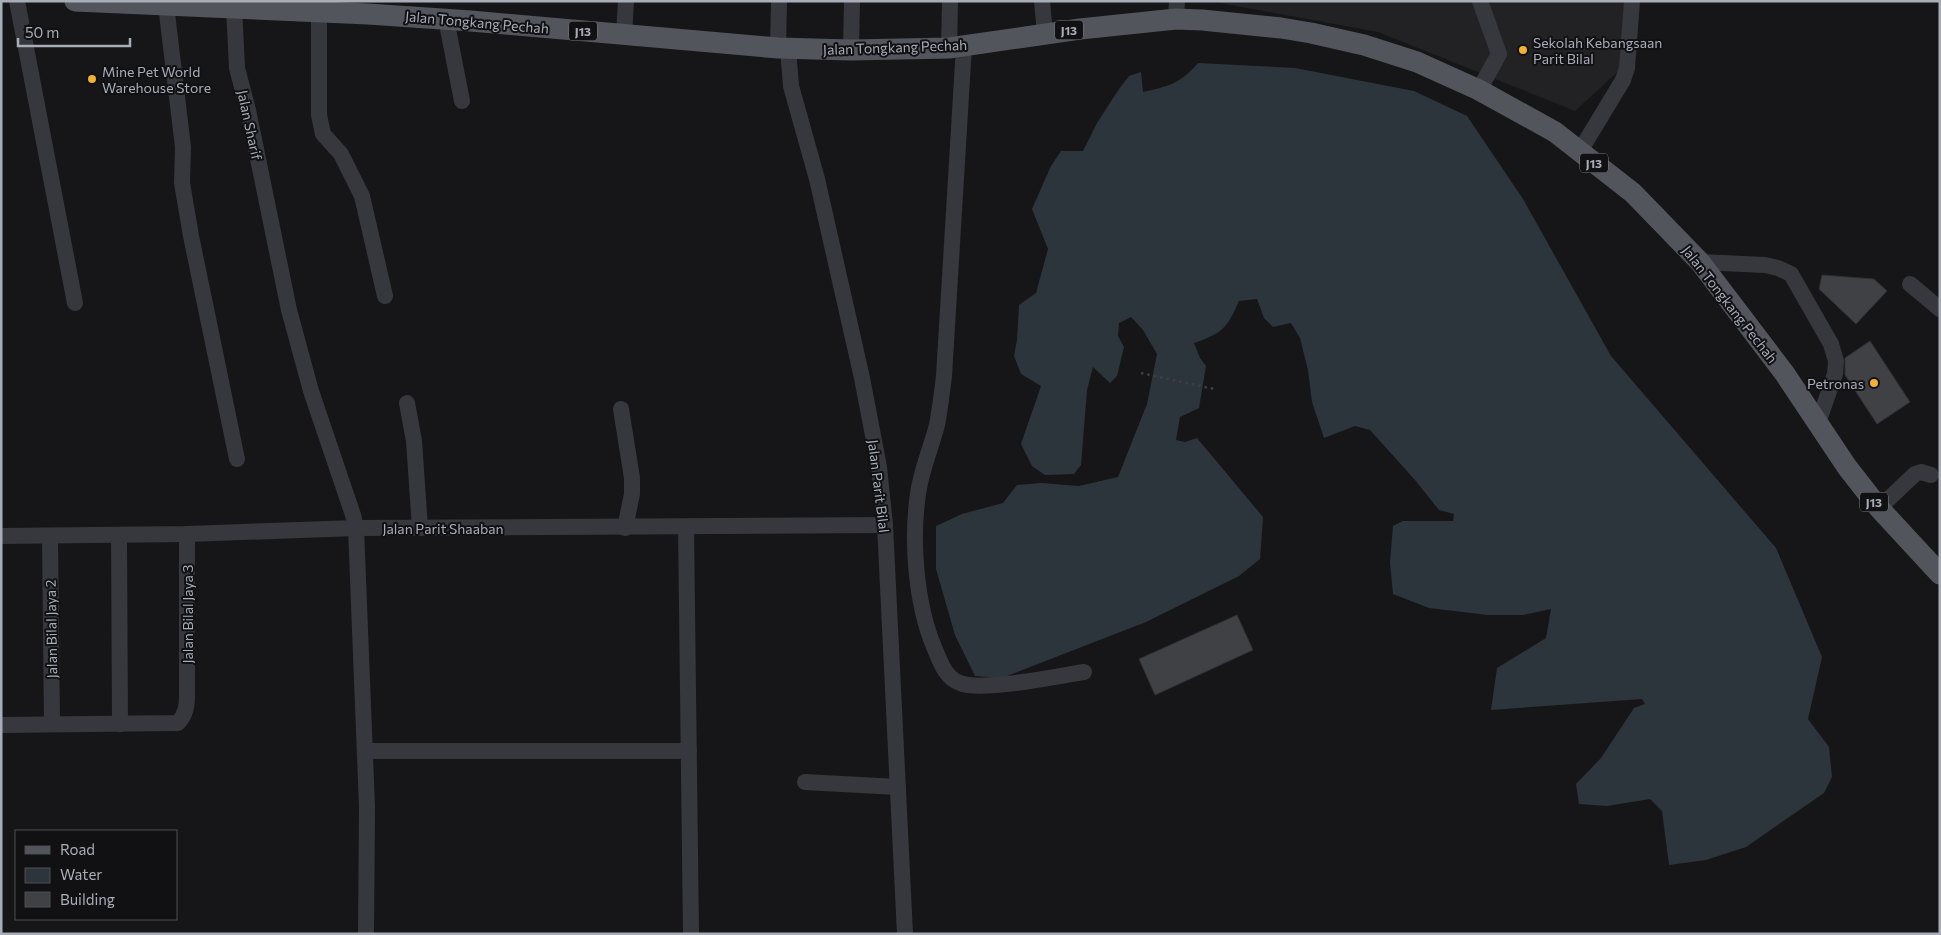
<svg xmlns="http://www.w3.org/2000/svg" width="1941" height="935" viewBox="0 0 1941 935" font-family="Commissioner,sans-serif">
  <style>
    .built { fill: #222225 }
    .water { fill: #2c353c }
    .building { fill: #404145; stroke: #303034 }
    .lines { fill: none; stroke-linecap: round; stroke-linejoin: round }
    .path { stroke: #3d3f44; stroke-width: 2.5; stroke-dasharray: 2.5 4; stroke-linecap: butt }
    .minor { stroke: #37383d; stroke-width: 16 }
    .major { stroke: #53555c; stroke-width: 21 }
    .poi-dot { fill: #f2b134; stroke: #111113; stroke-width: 2 }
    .labels { text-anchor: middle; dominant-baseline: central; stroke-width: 4; stroke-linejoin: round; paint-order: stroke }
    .shield { fill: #111113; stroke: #7b7e86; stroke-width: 1 }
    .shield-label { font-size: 12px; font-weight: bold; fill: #a8adb8 }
    .street-label { font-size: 14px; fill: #a8adb8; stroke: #111113 }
    .poi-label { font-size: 14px; fill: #a8adb8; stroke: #111113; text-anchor: start }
  </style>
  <rect width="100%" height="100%" fill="#161618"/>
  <polygon class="built" points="1209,1 1627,1 1622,68 1575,111 1378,32"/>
  <path class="water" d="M1198 63 1295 68 1414 91 1467 116 1523 199 1611 356 1776 548 1822 657 1808 719 1829 747 1832 777 1824 793 1746 847 1706 860 1669 865 1662 811 1650 799 1607 806 1579 804 1576 784 1601 758 1634 708 1645 704 1642 699 1491 710 1497 668 1546 638 1551 609 1523 615H1488L1429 608 1393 594 1390 562 1393 526 1403 521H1453L1454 514 1439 510 1415 480 1370 430 1355 426 1324 438 1312 402 1308 370 1300 338 1291 323 1273 327 1264 318 1257 299 1239 301C1227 328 1223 333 1194 343L1200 358 1206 366 1199 408 1180 417 1176 440 1185 442 1197 438 1263 517 1260 559 1239 576 1146 622 1002 678 975 676 955 635 936 569V526L962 514 1003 503 1017 485 1042 483 1079 486 1118 477 1147 404 1157 354 1143 330 1131 317 1119 323 1118 336 1124 347 1117 376 1110 383 1093 367 1087 390 1081 465 1074 474 1045 475 1032 466 1021 444 1041 386 1021 374 1014 356 1017 340 1019 305 1036 293 1048 249 1032 209 1051 166 1061 151H1083L1097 123 1119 89 1129 76 1141 72 1143 92C1169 86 1180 84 1198 63Z"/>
  <g class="building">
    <polygon points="1822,275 1874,279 1887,291 1856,324 1819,289"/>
    <polygon points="1870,341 1910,402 1877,424 1845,375 1845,358"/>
    <polygon points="1237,615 1253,650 1155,695 1139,659"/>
  </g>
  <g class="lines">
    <polyline class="path" points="1141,373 1214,389"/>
    <g class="minor">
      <polyline points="17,1 75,303"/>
      <polyline points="1042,1 1045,34"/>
      <polyline points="166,5 183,147 182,183 191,236 237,459"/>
      <polyline points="234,7 237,68 248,110 289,310 311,391 353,515 356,528 367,807 366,934"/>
      <polyline points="319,12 319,115 323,134 341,154 362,196 385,296"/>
      <polyline points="446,19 462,101"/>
      <polyline points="1176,19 1177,1"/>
      <polyline points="624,35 626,1"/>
      <path d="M964 46 944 376C942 392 940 409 937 425 931 448 921 471 918 494 911 541 916 604 934 647 940 661 945 678 960 683 982 692 1057 676 1084 672"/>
      <polyline points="778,48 779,1"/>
      <polyline points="788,48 791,86 817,179 862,378 879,467 885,525 905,934"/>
      <polyline points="949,48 950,1"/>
      <polyline points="851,50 852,1"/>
      <polyline points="1479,90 1499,54 1480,1"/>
      <polyline points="1580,151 1623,80 1627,68 1632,1"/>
      <polyline points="1700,262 1765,265 1778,268 1791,274 1831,344 1836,361 1835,374 1818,423"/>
      <polyline points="1910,284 1940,309"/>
      <polyline points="407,403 414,441 420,528"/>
      <polyline points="621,409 632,478 632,494 625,528"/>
      <polyline points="1879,508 1915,474 1921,472 1931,475"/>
      <polyline points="686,527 691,934"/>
      <polyline points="119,535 120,724"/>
      <polyline points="1,536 187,534 356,528 885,525"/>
      <polyline points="50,536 52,723"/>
      <path d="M1 725 178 723C186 714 187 706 187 694V534"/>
      <polyline points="365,751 689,751"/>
      <polyline points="805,782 898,787"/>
    </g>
    <polyline class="major" points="75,1 368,14 471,21 778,48 851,50 949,48 1080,29 1176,19 1202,20 1281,28 1311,33 1364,45 1417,62 1479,90 1555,132 1633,193 1700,262 1785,374 1847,467 1879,508 1940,574"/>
  </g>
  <g class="poi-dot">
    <circle cx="1523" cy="50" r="5"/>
    <circle cx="92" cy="79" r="5"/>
    <circle cx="1874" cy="383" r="5"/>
  </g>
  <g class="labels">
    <g class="shield">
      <rect x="1055" y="20.5" width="28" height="19" rx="4"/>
      <rect x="569" y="21.5" width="28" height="19" rx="4"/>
      <rect x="1580" y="153.5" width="28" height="19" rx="4"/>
      <rect x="1860" y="492.5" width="28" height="19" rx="4"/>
    </g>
    <g class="shield-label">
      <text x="1069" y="30">J13</text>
      <text x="583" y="31">J13</text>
      <text x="1594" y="163">J13</text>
      <text x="1874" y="502">J13</text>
    </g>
    <g class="street-label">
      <text transform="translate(477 22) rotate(5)">Jalan Tongkang Pechah</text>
      <text transform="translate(895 47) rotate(-2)">Jalan Tongkang Pechah</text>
      <text transform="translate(250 125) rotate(78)">Jalan Sharif</text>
      <text transform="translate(1730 304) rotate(52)">Jalan Tongkang Pechah</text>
      <text transform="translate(879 486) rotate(83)">Jalan Parit Bilal</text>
      <text x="443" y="528">Jalan Parit Shaaban</text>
      <text transform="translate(187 614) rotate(-90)">Jalan Bilal Jaya 3</text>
      <text transform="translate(51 629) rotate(-91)">Jalan Bilal Jaya 2</text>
    </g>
    <g class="poi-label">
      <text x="1533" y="42">Sekolah Kebangsaan<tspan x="1533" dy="16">Parit Bilal</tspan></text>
      <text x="102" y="71">Mine Pet World<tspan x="102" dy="16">Warehouse Store</tspan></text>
      <text x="1864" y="383" text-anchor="end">Petronas</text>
    </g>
  </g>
  <rect width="1941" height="935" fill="none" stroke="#a8adb8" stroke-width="5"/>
  <rect x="15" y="830" width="162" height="90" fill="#111113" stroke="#4d4f55"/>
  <rect x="25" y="846" width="25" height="8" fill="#53555c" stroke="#4d4f55"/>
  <text x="60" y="855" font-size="15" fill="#a8adb8">Road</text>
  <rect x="25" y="868" width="25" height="15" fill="#2c353c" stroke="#4d4f55"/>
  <text x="60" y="880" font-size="15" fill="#a8adb8">Water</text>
  <rect x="25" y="892" width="25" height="15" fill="#404145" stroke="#4d4f55"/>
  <text x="60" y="905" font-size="15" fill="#a8adb8">Building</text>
  <path d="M18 38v8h112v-8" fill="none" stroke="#a8adb8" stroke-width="2.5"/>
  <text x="25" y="38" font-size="15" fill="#a8adb8" stroke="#111113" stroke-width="4" paint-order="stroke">50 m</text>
</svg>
